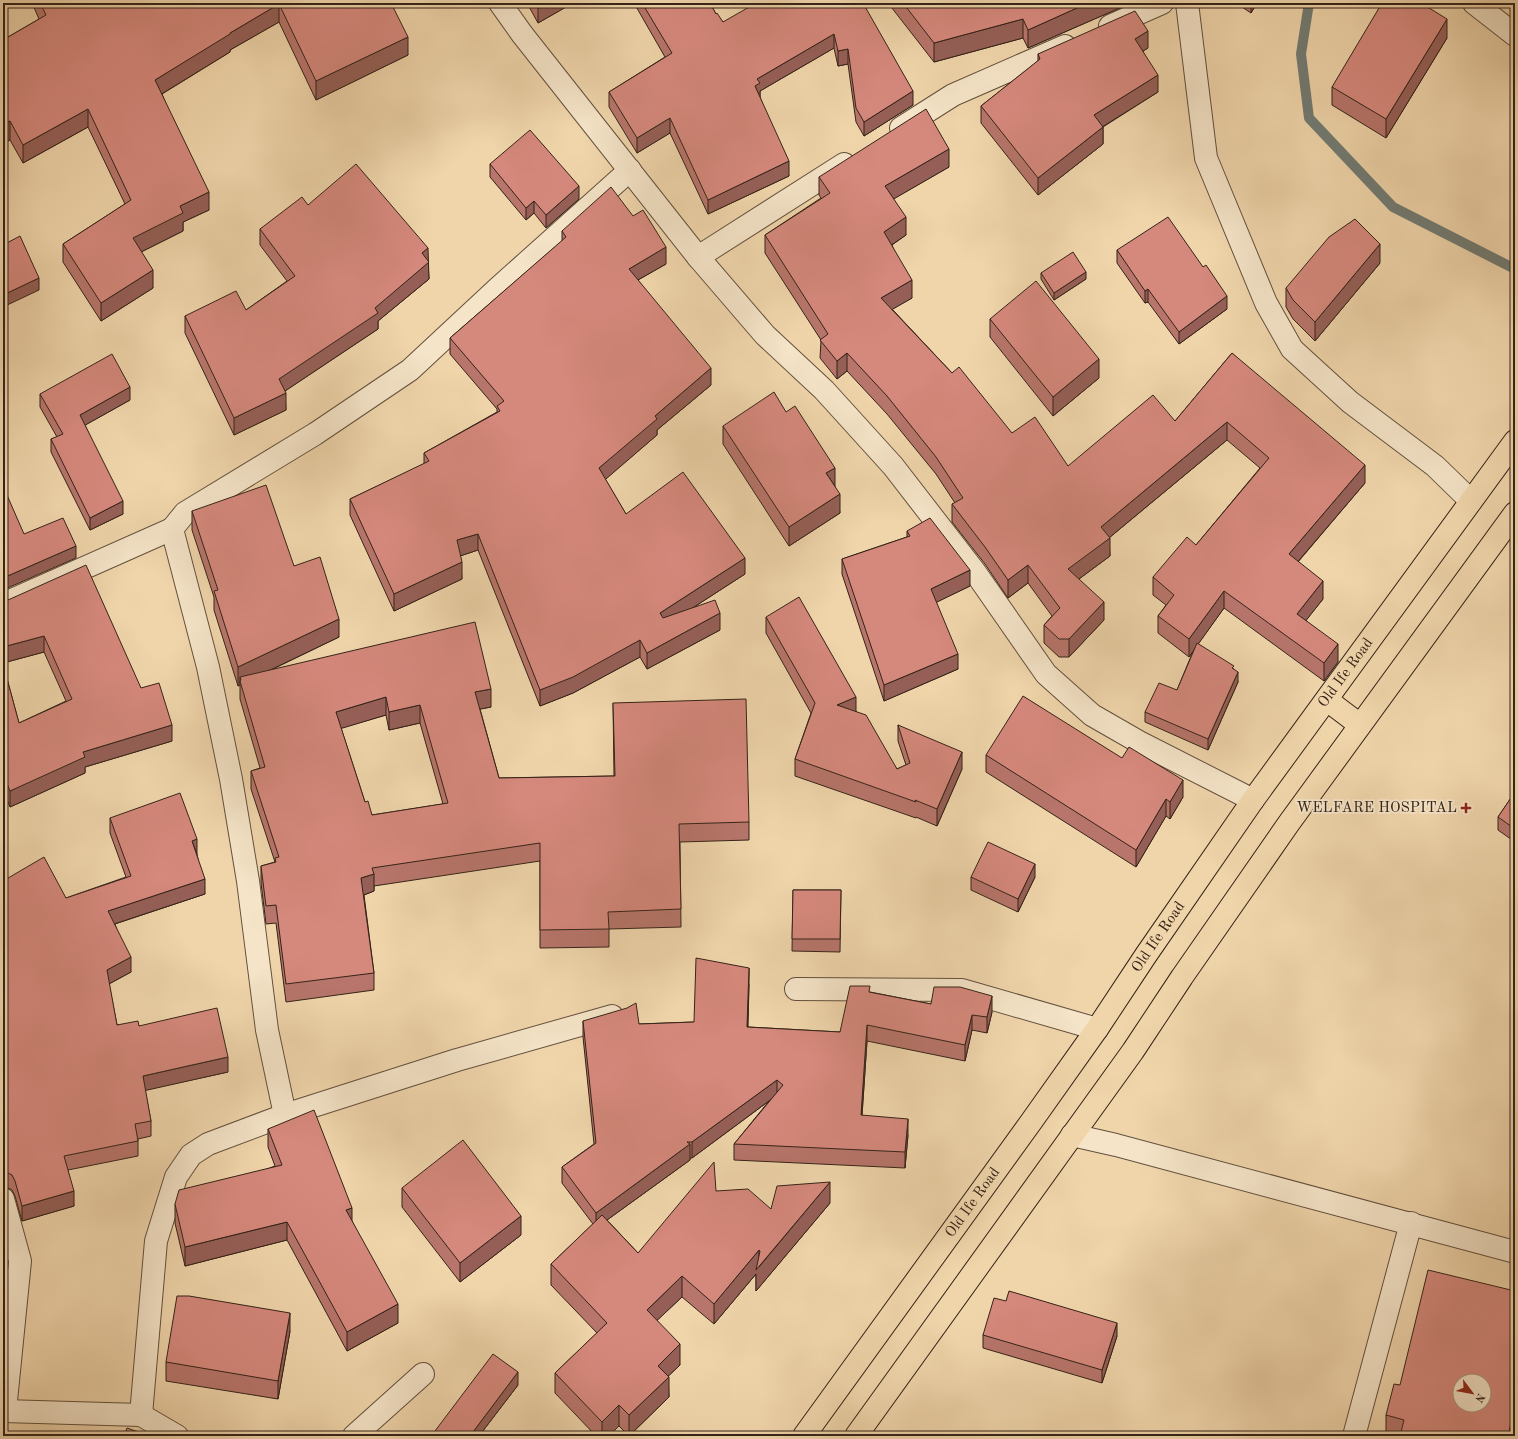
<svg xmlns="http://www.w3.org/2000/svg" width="1518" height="1439" viewBox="0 0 1518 1439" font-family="'Old Standard TT',serif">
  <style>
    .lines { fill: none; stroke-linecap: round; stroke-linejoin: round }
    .stream { stroke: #727c74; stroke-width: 10 }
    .minor-casing { stroke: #63503d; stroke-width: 24 }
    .major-casing { stroke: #342318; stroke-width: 24 }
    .minor { stroke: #f5e4c8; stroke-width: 22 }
    .major { stroke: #f0d5ab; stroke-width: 22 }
    .wall { fill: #b7756b; stroke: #342318; fill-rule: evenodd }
    .shaded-wall { fill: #955f57; stroke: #342318 }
    .building { fill: #d5887c; stroke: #342318; fill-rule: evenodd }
    .poi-dot { fill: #8f2418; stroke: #f5e4c8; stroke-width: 1.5 }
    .labels { text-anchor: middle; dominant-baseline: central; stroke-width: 3.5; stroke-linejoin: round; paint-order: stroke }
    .street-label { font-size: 15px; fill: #342318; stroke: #f5e4c8 }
    .poi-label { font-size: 15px; fill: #342318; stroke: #f5e4c8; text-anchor: end }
  </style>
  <rect width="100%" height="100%" fill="#f0d5ab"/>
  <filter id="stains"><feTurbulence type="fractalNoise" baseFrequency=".005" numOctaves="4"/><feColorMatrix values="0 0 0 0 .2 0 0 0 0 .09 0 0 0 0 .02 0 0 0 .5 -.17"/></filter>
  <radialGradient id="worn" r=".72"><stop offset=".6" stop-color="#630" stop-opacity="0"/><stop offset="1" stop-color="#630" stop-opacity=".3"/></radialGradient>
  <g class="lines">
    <polyline class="stream" points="1309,3 1301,54 1309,118 1393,207 1515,269"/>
    <g class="minor-casing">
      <g id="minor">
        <polyline points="500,3 522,34 698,257 765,335 824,390 893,466 975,572 1046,674 1092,715 1139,742 1253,800"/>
        <polyline points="1187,3 1206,158 1266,303 1292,349 1350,402 1435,466 1471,501"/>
        <polyline points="1474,3 1515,35"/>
        <polyline points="1110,26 1162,3"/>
        <polyline points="901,128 953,95 1065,46"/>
        <polyline points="698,257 844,164"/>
        <polyline points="3,604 172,529"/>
        <polyline points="796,989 962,990 1097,1029"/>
        <polyline points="285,1115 267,1030 248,881 231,779 208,667 172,529 185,513 315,434 410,370 497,289 630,170"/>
        <polyline points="1072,1135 1116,1145 1515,1252"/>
        <polyline points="3,1199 20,1261 5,1411"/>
        <polyline points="3,1411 141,1415 177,1436"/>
        <polyline points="141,1415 156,1241 176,1177 191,1155 208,1144 285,1115 457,1060 612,1016"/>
        <polyline points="354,1436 423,1374"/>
        <polyline points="1354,1436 1411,1223"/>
      </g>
    </g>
    <g class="major-casing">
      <g id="major">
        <polyline points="1327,700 1360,725"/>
        <path id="s1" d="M804 1436 1031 1122 1097 1029 1146 955 1253 800 1515 441"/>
        <polyline points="856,1436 1133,1051 1182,977 1289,823 1515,513"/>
      </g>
    </g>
    <use href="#minor" class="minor"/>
    <use href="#major" class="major"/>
  </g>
  <g class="wall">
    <polygon points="32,3 391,3 408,55 316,100 279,22 230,50 230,52 162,94 209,210 183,222 183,231 141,252 153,288 101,321 63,262 63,244 125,204 88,127 23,163 10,140 3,143 3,40 39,19"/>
    <polygon points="527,3 573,3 538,23"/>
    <polygon points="634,3 710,3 716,14 723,22 863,3 913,105 864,136 856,122 848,64 838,66 834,48 760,91 760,97 789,176 708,214 670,133 637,153 609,107 609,92 665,57"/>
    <polygon points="888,3 1122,3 1122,7 1028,48 1023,38 934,62"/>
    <polygon points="1236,3 1257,3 1251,13"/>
    <polygon points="1447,38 1386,138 1332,105 1332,87"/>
    <polygon points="1148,48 1143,51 1158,92 1103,127 1103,144 1038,195 981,123 981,106 1038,61 1038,54"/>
    <polygon points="490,164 579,199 546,228 534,213 526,220 490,177"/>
    <polygon points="949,167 893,199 906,235 892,245 912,298 892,309 952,373 1012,433 1068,466 1175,421 1232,353 1365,483 1298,562 1323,599 1306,620 1338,662 1324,681 1224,608 1198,644 1234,669 1238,682 1208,750 1145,722 1145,712 1177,690 1194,649 1189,657 1158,633 1158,616 1166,605 1153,595 1153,577 1196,545 1260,468 1227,440 1109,538 1110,556 1079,579 1104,620 1069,657 1059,657 1044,643 1044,625 1052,616 1028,583 1008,598 985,564 952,522 952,504 955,503 936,474 887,414 847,371 837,379 820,358 821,340 765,253 765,235 821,198 819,195 819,177"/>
    <polygon points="308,205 428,262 429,279 378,321 378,329 285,391 286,410 234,435 185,333 185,316 246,310 287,281 260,245 260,229"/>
    <polygon points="562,231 666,264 638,280 711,385 657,430 657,435 605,479 626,514 745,574 694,607 720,630 647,669 640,657 573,693 540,706 478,550 460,556 462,579 394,611 350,515 350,499 424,464 424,453 497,412 497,409 450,354 450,338 562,241"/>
    <polygon points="1117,250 1227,309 1179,344 1148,302 1145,303 1117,263"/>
    <polygon points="1380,263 1315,341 1293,319 1286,307 1286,288"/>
    <polygon points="1041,273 1086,279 1054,300 1041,279"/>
    <polygon points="990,319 1099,378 1053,416 990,337"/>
    <polygon points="40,394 130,400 85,425 123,514 90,530 51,452 51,439 57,437 40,407"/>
    <polygon points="723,426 835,486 840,513 789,546 723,444"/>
    <path d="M192 511 294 566 339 637 273 669 491 707 480 709 499 778 614 776 613 703 749 822V840L680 842 681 927 609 929V947L540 948V861L374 886V891L364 895 374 973V990L286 1002 276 923 266 924 261 883V866L275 862 251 789V771L260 768 240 699V685L238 686 214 610V597L192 530ZM386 715 389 730 420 723 443 804 372 815 365 802 341 728Z"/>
    <polygon points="907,531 970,586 936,602 958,669 884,701 842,574 842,559 907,537"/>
    <polygon points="3,600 141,688 172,741 85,767 85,773 10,807 3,790 3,664 19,723 66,701 44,652 3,663"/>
    <polygon points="766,617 856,711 897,769 906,765 898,741 898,725 962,769 937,826 916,817 916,818 795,776 795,759 811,713 766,633"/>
    <polygon points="986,755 1183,797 1170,819 1166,816 1136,867 986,772"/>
    <polygon points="1515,792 1515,842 1498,830 1498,817"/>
    <polygon points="110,818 197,854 205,894 115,924 131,972 109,984 117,1025 139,1026 228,1072 145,1090 151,1121 151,1136 138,1139 138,1156 68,1170 74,1206 22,1221 15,1196 12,1190 6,1187 3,1187 3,881 66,898 126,877 110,833"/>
    <polygon points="971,877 1035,877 1018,912 971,890"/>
    <polygon points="793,890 841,890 840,952 792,951"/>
    <polygon points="749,984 748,1027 840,1032 870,992 931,1004 992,1012 987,1033 972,1030 965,1061 867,1041 862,1115 908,1135 905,1168 734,1160 734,1144 769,1101 692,1158 690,1158 690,1160 607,1220 638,1253 716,1191 771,1209 830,1203 756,1291 756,1274 714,1324 682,1297 657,1320 680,1365 668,1376 669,1397 629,1436 619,1426 609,1436 596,1436 555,1393 555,1373 597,1333 551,1285 551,1264 593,1224 562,1183 562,1167 594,1144 583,1037 583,1021 639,1024 694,1022"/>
    <polygon points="268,1129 352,1221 398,1323 347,1351 287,1240 185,1266 175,1223 175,1204 275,1166 268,1147"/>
    <polygon points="402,1188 521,1235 460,1282 402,1207"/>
    <polygon points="1006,1301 1117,1336 1102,1383 983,1348 983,1335"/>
    <polygon points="290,1331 278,1399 166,1381 166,1362"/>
    <polygon points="518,1385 479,1436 435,1436 435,1431"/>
    <polygon points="1386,1415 1515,1422 1512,1436 1400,1436 1401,1435 1386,1431"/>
  </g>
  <g class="shaded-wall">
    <polygon points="547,3 573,3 538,23 538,8"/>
    <polygon points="1088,3 1122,3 1122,7 1028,48 1028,30"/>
    <polygon points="1251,3 1257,3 1251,13"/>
    <polygon points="279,4 279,22 230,50 230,52 155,98 155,80 230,33"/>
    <polygon points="1023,19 1023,38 934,62 934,43"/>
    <polygon points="1447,19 1447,38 1386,138 1386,119"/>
    <polygon points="1148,31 1148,48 1135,56 1135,39"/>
    <polygon points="834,34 834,48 760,91 760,98 755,86 757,79"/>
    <polygon points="408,37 408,55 316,100 316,81"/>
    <polygon points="848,49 848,64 838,66 838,51"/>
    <polygon points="1158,75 1158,92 1094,132 1094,115"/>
    <polygon points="913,91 913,105 864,136 864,122"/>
    <polygon points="88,109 88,127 23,163 23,145"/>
    <polygon points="670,118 670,133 637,153 637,138"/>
    <polygon points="10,121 10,140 3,143 3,124"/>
    <polygon points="1103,127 1103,144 1038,195 1038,178"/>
    <polygon points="949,149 949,167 885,204 885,186"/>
    <polygon points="789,161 789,176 708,214 708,200"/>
    <polygon points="579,186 579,199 546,228 546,215"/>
    <polygon points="209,192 209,210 183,222 183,231 133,256 133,238 180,206"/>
    <polygon points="534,201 534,213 526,220 526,208"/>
    <polygon points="906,217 906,235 884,250 884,232"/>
    <polygon points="1380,244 1380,263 1315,341 1315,322"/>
    <polygon points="666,247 666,264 629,285 629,269"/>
    <polygon points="428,248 429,279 378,321 378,329 279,395 279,379 375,308 422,253"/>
    <polygon points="153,270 153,288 101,321 101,303"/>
    <polygon points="1086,272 1086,279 1054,300 1054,293"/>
    <polygon points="39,278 39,290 3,307 3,295"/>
    <polygon points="912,280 912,298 881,316 881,298"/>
    <polygon points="1148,289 1148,302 1145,303 1145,291"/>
    <polygon points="1227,296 1227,309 1179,344 1179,332"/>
    <polygon points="847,353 847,371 837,379 837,361"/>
    <polygon points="1099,359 1099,378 1053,416 1053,397"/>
    <polygon points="711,368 711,385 657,430 657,435 599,485 599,468 655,416"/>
    <polygon points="130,387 130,400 80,428 80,415"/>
    <polygon points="286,393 286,410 234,435 234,418"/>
    <polygon points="1227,422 1227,440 1104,542 1110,538 1110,556 1068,587 1068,569 1101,527"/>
    <polygon points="7,463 7,475 3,477 3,465"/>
    <polygon points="1365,465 1365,483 1289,572 1289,554"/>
    <polygon points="835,468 835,486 826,473"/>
    <polygon points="840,494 840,513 789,546 789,527"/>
    <polygon points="123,501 123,514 90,530 90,518"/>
    <polygon points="478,534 478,550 457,557 457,540"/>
    <polygon points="76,546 76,558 3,590 3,578"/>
    <polygon points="745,558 745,574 660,629 660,613"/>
    <polygon points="462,562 462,579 394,611 394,594"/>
    <polygon points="1028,565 1028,583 1008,598 1008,580"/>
    <polygon points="970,570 970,586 931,605 931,589"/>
    <polygon points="1323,581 1323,599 1297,632 1297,614"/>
    <polygon points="1224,591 1224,608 1189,657 1189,639"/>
    <polygon points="1104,602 1104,620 1069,657 1069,639"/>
    <polygon points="720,613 720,630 647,669 647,653"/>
    <polygon points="339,619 339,637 241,684 241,680 240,677 240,683 240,681 240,685 238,686 238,667"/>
    <polygon points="44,636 44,652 3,663 3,647"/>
    <polygon points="640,640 640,657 573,693 540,706 540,690"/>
    <polygon points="1338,644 1338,662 1324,681 1324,663"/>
    <polygon points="958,654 958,669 884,701 884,685"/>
    <polygon points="1238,672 1238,682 1208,750 1208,739"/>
    <polygon points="491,689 491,707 475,710 475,692"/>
    <polygon points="386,697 386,715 336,730 336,712"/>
    <polygon points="856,697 856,713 837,705"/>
    <polygon points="420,705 420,723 389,730 389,712"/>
    <polygon points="172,725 172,741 85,767 85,773 10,807 10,791 83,752"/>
    <polygon points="962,752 962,769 937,826 937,809"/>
    <polygon points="1183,780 1183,797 1170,819 1170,802"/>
    <polygon points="1166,799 1166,816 1136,867 1136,850"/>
    <polygon points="197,839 197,854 192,841"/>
    <polygon points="1035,864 1035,877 1018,912 1018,899"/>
    <polygon points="374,874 374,891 361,896 361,878"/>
    <polygon points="205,879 205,894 108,926 108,911"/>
    <polygon points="131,957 131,972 107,985 107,970"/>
    <polygon points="749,968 749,984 747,1043 747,1027"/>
    <polygon points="992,996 992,1012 987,1033 987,1017"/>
    <polygon points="972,1015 972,1030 965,1061 965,1045"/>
    <polygon points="867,1025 867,1041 861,1130 861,1115"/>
    <polygon points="228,1057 228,1072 143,1091 143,1076"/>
    <polygon points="777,1080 777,1095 692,1158 692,1142"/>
    <polygon points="908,1119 908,1135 905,1168 905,1152"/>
    <polygon points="690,1144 690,1160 596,1228 596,1213"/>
    <polygon points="830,1182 830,1203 756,1291 756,1274 714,1324 714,1304 759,1250 759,1267"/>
    <polygon points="74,1191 74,1206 22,1221 22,1206"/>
    <polygon points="352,1208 352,1227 346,1210"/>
    <polygon points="521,1216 521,1235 460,1282 460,1263"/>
    <polygon points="287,1222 287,1240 185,1266 185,1247"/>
    <polygon points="682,1276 682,1297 647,1330 647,1310"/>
    <polygon points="398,1304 398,1323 347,1351 347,1332"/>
    <polygon points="290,1313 290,1331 278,1399 278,1381"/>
    <polygon points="1117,1323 1117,1336 1102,1383 1102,1370"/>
    <polygon points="680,1344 680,1365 658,1386 658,1366"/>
    <polygon points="518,1372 518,1385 479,1436 470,1436"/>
    <polygon points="669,1377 669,1397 629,1436 629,1415"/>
    <polygon points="619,1405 619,1426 609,1436 602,1436 602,1422"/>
    <polygon points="1515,1406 1515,1422 1512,1436 1508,1436"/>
    <polygon points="5,1409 5,1424 3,1436 3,1424"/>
  </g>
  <g class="building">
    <polygon points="40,3 391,3 408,37 316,81 279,4 230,33 230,34 155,80 209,192 180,206 183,213 133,238 153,270 101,303 63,244 131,200 88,109 23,145 10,121 3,124 3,40 46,15"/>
    <polygon points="535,3 547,3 538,8"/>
    <polygon points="642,3 710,3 716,14 717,13 723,22 756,3 863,3 913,91 864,122 856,108 848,49 838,51 834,34 757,79 760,83 755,86 789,161 708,200 670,118 637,138 609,92 672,53"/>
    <polygon points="903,3 1088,3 1028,30 1023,19 934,43"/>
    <polygon points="1382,3 1421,3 1447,19 1386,119 1332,87"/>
    <polygon points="1135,11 1148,31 1135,39 1158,75 1094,115 1103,127 1038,178 981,106 1040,59 1038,54"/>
    <polygon points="926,109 949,149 885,186 906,217 884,232 912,280 881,298 952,373 959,367 1012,433 1035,417 1068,466 1153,395 1175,421 1232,353 1365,465 1289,554 1323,581 1297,614 1338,644 1324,663 1224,591 1189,639 1158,616 1174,595 1153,577 1187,537 1196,545 1269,458 1227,422 1101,527 1110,538 1068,569 1104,602 1069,639 1059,639 1044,625 1060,608 1028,565 1008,580 985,547 952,504 963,498 936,457 887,396 847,353 837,361 820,340 828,334 765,235 830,193 819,177"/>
    <polygon points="530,130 579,186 546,215 534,201 526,208 490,164"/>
    <polygon points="356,164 428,248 422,253 429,262 375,308 378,313 279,379 286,393 234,418 185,316 236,291 246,310 295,276 260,229 302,197 308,205"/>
    <polygon points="611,187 633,216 643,210 666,247 629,269 711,368 655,416 657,419 599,468 626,514 683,472 745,558 660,613 663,618 715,600 720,613 647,653 640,640 573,677 540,690 478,534 457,540 462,562 394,594 350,499 429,461 424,453 500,411 497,406 504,401 450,338 566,237 562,231"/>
    <polygon points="1168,217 1203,267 1206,265 1227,296 1179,332 1148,289 1145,291 1117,250"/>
    <polygon points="1355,219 1380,244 1315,322 1293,300 1286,288 1329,237"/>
    <polygon points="20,236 39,278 3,295 3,245"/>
    <polygon points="1073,252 1086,272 1054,293 1041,273"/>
    <polygon points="1036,281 1099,359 1053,397 990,319"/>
    <polygon points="112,354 130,387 80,415 123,501 90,518 51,439 63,434 40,394"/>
    <polygon points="774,392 786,412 795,406 835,468 826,473 840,494 789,527 723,426"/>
    <polygon points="3,454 7,463 3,465"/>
    <polygon points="266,485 294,566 320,557 339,619 238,667 214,591 218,590 192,511"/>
    <polygon points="3,486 24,534 63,518 76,546 3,578"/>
    <polygon points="930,518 970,570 931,589 958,654 884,685 842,559 910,536 907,531"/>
    <polygon points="86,565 141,688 159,683 172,725 83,752 85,757 10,791 3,774 3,664 19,723 72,699 44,636 3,647 3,600 8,600"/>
    <polygon points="799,597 856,697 837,705 866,715 897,769 910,763 898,725 962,752 937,809 915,800 916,802 795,759 815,703 766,617"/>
    <path d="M475 622 491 689 475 692 499 778 615 776 613 703 746 699 749 822 679 824 681 909 608 912 609 929 540 930V843L372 868 374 874 361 878 374 973 286 984 276 905 266 906 261 866 276 862 275 858 279 857 251 771 265 767 240 681 241 680 240 677ZM386 697 389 712 420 705 448 803 372 815 368 801 365 802 336 712Z"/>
    <polygon points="1197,643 1234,666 1232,668 1238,672 1208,739 1145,712 1159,683 1177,690"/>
    <polygon points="1023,696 1122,758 1129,747 1183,780 1170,802 1166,799 1136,850 986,755"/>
    <polygon points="1515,792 1515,829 1498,817"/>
    <polygon points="180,793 197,839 192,841 205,879 108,911 131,957 107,970 117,1025 138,1021 139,1026 217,1008 228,1057 143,1076 151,1121 135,1124 138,1141 64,1156 74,1191 22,1206 15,1181 12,1175 6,1172 3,1172 3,881 44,857 66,898 131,876 110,818"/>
    <polygon points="988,842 1035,864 1018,899 971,877"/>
    <polygon points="793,890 841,890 840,939 792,939"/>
    <polygon points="696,958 749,968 747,1027 840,1032 850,986 870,986 869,992 931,1004 934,987 960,987 992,996 987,1017 972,1015 965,1045 867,1025 861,1115 908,1119 905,1152 734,1144 783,1085 777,1080 692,1142 687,1142 690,1144 596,1213 562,1167 596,1143 583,1021 627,1008 636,1003 639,1024 694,1022"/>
    <polygon points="314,1110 352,1208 346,1210 398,1304 347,1332 287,1222 185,1247 175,1204 179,1190 282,1165 268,1129"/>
    <polygon points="463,1140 521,1216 460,1263 402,1188"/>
    <polygon points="714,1162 716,1191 748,1189 771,1209 777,1186 830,1182 756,1270 760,1251 759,1250 714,1304 682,1276 647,1310 680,1344 658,1366 669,1377 629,1415 619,1405 602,1422 555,1373 607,1323 551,1264 602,1215 638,1253"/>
    <path d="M1428 1270 1515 1291V1406L1508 1436H1400L1404 1420 1386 1415 1394 1384 1400 1385ZM1460 1381H1484V1405H1460Z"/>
    <polygon points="1009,1291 1117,1323 1102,1370 983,1335 994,1298 1006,1301"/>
    <polygon points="177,1296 189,1296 290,1313 278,1381 166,1362"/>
    <polygon points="493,1354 518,1372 470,1436 441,1436 435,1431"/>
    <polygon points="3,1408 5,1409 3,1424"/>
    <polygon points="127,1428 150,1436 124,1436"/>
  </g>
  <path class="poi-dot" d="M1464 802h4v4h4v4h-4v4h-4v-4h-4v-4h4z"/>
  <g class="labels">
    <g class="street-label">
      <text stroke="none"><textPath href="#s1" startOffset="936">Old Ife Road</textPath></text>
      <text stroke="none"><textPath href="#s1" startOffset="612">Old Ife Road</textPath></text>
      <text stroke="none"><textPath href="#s1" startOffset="288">Old Ife Road</textPath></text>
    </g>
    <g class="poi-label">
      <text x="1457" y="808">WELFARE HOSPITAL</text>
    </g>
  </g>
  <rect width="1518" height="1439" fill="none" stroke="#f0d5ab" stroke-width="16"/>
  <rect x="4" y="4" width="1510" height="1431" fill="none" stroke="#342318" stroke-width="2"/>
  <rect x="8" y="8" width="1502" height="1423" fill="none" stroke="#342318"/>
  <g transform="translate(1472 1393) rotate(122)"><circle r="19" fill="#f5e4c8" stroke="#a89782"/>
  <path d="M0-3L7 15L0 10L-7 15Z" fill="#8f2418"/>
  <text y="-6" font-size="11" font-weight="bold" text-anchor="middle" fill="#342318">N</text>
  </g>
  <rect width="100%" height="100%" filter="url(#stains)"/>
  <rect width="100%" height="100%" fill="url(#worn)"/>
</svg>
